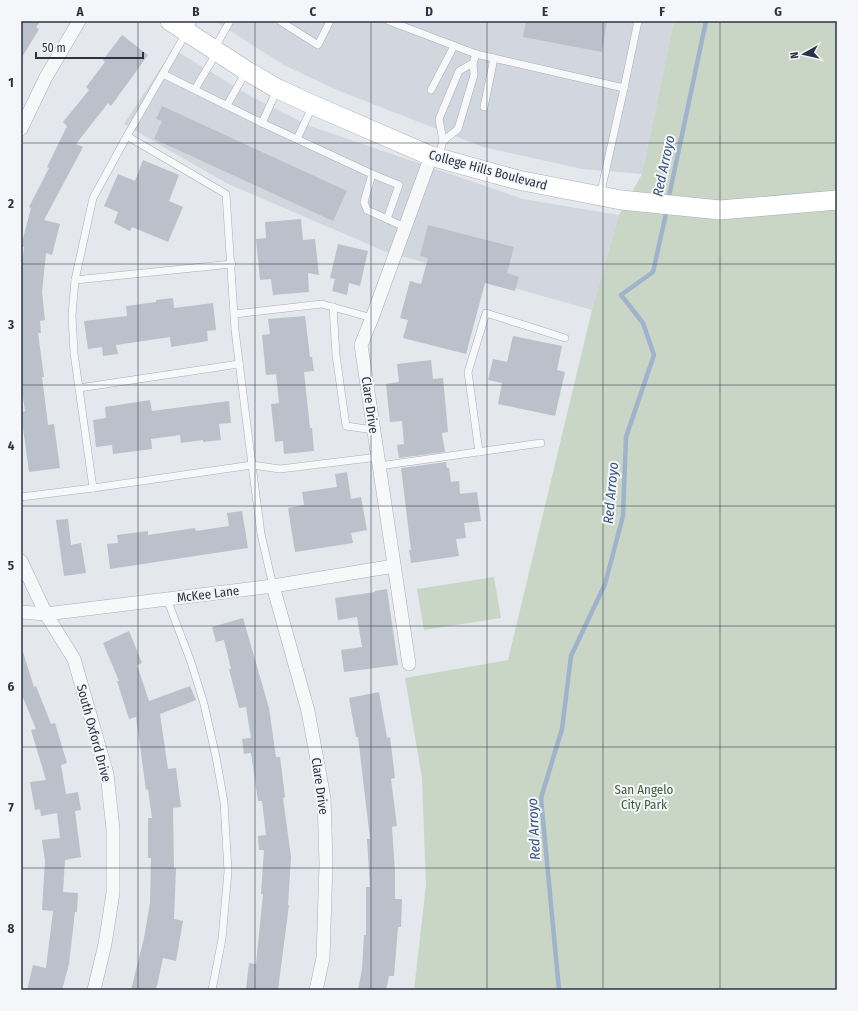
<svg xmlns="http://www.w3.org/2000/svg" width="858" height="1011" viewBox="0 0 858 1011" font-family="'Fira Sans Condensed',sans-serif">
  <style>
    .built { fill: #d2d6de }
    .green { fill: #c9d6c5 }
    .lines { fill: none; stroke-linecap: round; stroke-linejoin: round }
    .stream { stroke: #9fb4cc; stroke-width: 4.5 }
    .building { fill: #bbc0ca }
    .lane-casing { stroke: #a9aeb7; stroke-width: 8 }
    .street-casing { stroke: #a9aeb7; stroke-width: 14 }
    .secondary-casing { stroke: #a9aeb7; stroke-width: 20 }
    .lane { stroke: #f7f8fa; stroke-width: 7 }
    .street { stroke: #f7f8fa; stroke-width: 13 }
    .secondary { stroke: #fff; stroke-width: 19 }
    .grid { fill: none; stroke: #2b3445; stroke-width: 1; stroke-opacity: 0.55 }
    .labels { text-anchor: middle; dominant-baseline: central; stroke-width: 4; stroke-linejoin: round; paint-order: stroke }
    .street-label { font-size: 13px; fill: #2b3445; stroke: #f4f6f9 }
    .park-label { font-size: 13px; fill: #3f6138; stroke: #f4f6f9 }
    .water-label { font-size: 14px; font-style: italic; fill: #34527a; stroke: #f4f6f9 }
    .neatline { fill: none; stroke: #2b3445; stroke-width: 1.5 }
    .grid-label { font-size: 13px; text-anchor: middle; font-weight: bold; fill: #2b3445 }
  </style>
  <rect width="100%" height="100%" fill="#e4e7ec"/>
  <g class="built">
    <polygon points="215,21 674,21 642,174 582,169 483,147 337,90 282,64"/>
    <polygon points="173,49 252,97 310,126 523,199 619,215 592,310 384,251 226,183 124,124"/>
  </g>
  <g class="green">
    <polygon points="674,21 837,21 837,990 414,990 426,885 422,778 405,678 508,660 592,310 619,215 642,174"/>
    <polygon points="494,577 501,618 424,630 417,589"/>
  </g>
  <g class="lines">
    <g class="stream">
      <polyline points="668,201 706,21"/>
      <polyline points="559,990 541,798 562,729 571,656 605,584 623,516 626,437 654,355 643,323 621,295 653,272 667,209"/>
    </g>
  </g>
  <g class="building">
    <polygon points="21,21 41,21 36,27 39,29 21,59"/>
    <polygon points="526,21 607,21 602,52 523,37"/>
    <polygon points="122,35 148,55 111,106 108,103 76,144 83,147 44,220 60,224 52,255 46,253 42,292 45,320 40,321 41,333 38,333 44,377 42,377 48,425 54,424 60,468 29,472 23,428 22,412 25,411 21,385 21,272 24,247 21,246 31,208 29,207 49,168 47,167 67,126 63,122 89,90 86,87 105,62 103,60"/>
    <polygon points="162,106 347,191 333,221 154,139 162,121 156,119"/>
    <polygon points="143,160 179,175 169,201 183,207 168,242 132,227 130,231 114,223 118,212 104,206 118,174 135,181"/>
    <polygon points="301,219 303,240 315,239 319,275 308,273 309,292 273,295 271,279 260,280 256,239 266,238 265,222"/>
    <polygon points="428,225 514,247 507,273 519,277 515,291 485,283 466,354 403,338 408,320 400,318 410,281 421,284 428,258 420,256"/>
    <polygon points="338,244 368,251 360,286 349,283 347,295 332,291 335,279 330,278"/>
    <polygon points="173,298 174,308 213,303 216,330 207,331 208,341 171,347 170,337 116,345 118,354 103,356 102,347 88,349 84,321 127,316 126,306 156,302 156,300"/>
    <polygon points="305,316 310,357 312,357 314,371 304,372 310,428 312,428 314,451 284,454 283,441 275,442 271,404 279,403 276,374 266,375 262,335 270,334 268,319"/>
    <polygon points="513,336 562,346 557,370 565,372 555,416 498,404 502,383 488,380 493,359 507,362"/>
    <polygon points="431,360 433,379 443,378 448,432 442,433 445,452 399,458 397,445 404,444 402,421 390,422 386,384 399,382 397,364"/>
    <polygon points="150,400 152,411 229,401 231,423 219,424 221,440 203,442 203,440 181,443 180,435 151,439 152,449 113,454 112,445 96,447 93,420 106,418 105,407"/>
    <polygon points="446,462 447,468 449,468 451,482 459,481 460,494 477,492 481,521 464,523 466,538 456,539 459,556 411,563 409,550 411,550 401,468"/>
    <polygon points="347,472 351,499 361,497 367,530 351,533 353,543 295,552 288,508 304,505 302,492 337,487 335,474"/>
    <polygon points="242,511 248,548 110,569 107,544 118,543 117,535 148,531 148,535 195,528 196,531 229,526 227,513"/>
    <polygon points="68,519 71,545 81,543 86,573 64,576 56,520"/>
    <polygon points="387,589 398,665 344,672 341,650 362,647 357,617 338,620 335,598 375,592 375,591"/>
    <polygon points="243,618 269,708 276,757 280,757 285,797 283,798 291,857 288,905 289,905 278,990 246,989 249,963 256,964 263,894 261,894 264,850 259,850 258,836 266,835 262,801 258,801 251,753 244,754 242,739 251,738 246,707 239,708 229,669 231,669 224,640 216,642 212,627"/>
    <polygon points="129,631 142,663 137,665 149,701 190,686 196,700 160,714 168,769 176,768 181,807 173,808 174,868 176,868 174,919 183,921 176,961 163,958 156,990 131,990 144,938 150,903 151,858 148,858 148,818 152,818 148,789 146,790 136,717 129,719 117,681 119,681 103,643"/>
    <polygon points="23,652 34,687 36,686 51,724 55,723 67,763 61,765 66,794 78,792 81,810 75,811 81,857 65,860 63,892 78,893 77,912 75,912 69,964 62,990 27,990 33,965 46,968 53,911 42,910 45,861 42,840 60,838 57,813 41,816 40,809 35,810 30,782 46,780 31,730 36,729 21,693 21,653"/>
    <polygon points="379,692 387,738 390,737 395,778 391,779 397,826 392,827 395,872 395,899 402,899 401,927 398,927 394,976 389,976 386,990 358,990 362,969 364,935 366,935 366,887 370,887 367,839 370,839 358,737 356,737 349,698"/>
  </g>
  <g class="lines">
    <g class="lane-casing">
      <g id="lane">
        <polyline points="193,21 127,136 226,194 235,330 252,465 280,469 378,457"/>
        <polyline points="280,21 318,45 330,21"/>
        <polyline points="389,21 476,54"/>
        <polyline points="214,49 230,21"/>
        <polyline points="163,74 262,123 372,174 364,202 367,210 405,227"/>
        <polyline points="624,88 638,21"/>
        <polyline points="195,89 217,52"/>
        <polyline points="431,90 454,46"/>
        <polyline points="227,105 246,72"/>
        <polyline points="484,107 494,58"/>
        <polyline points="262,123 277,90"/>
        <polyline points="127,136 93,198 75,280 232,264"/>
        <polyline points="297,139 313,105"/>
        <polyline points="443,141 458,129 474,75 473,63 476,54 624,88 600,196"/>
        <polyline points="438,158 443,141 439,119 459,71 473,63"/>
        <polyline points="372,174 399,185 387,219"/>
        <polyline points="75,280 72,315 74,353 93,488"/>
        <polyline points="333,307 336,355 346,426 374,430"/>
        <polyline points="235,314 322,304 372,318"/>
        <polyline points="79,388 239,364"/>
        <polyline points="479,452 468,372 486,313 565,338"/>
        <polyline points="379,466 541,443"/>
        <polyline points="21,497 93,488 252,465 261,534 273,586"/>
        <polyline points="167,599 191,662 204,704 216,757 224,802 228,871 222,939 212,990"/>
      </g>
    </g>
    <g class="street-casing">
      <g id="street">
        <polyline points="21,129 46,77 79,21"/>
        <polyline points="21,561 46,614 74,659 107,774 113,829 113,893 105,944 94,990"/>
        <polyline points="273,586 308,711 324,798 326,863 323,958 316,990"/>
        <polyline points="21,612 46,614 273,586 394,566"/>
        <polyline points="409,664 361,345 372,318 431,156"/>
      </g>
    </g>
    <g class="secondary-casing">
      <polyline id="secondary" points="170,21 247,71 278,89 313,105 431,156 518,180 621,200 720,210 837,200"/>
    </g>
    <use href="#lane" class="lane"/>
    <use href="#street" class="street"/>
    <use href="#secondary" class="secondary"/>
  </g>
  <path class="grid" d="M138 21V990M255 21V990M371 21V990M487 21V990M603 21V990M720 21V990M21 143H837M21 264H837M21 385H837M21 506H837M21 626H837M21 747H837M21 868H837"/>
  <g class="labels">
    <g class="street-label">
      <text transform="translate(488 170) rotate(15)">College Hills Boulevard</text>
      <text transform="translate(370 405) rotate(82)">Clare Drive</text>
      <text transform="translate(208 594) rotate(-7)">McKee Lane</text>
      <text transform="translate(94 733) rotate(75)">South Oxford Drive</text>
      <text transform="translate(320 786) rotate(82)">Clare Drive</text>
    </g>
    <g class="park-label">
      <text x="644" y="789">San Angelo<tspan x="644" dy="15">City Park</tspan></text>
    </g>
    <g class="water-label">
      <text transform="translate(664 166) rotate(-78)">Red Arroyo</text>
      <text transform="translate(611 493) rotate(-85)">Red Arroyo</text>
      <text transform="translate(534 829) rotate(-93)">Red Arroyo</text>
    </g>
  </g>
  <rect width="858" height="1011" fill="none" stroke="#f4f6f9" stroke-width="44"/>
  <g transform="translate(804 54) rotate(262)" stroke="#f4f6f9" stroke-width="3" paint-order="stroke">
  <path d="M0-3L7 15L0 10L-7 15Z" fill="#2b3445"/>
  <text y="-6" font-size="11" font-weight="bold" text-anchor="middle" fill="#2b3445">N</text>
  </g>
  <path d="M36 52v6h107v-6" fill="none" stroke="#2b3445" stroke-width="2"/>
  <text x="42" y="52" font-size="12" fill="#2b3445" stroke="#f4f6f9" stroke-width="3" paint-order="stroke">50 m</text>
  <rect x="22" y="22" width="814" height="967" class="neatline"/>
  <g class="grid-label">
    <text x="80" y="16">A</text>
    <text x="196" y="16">B</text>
    <text x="313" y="16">C</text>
    <text x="429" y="16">D</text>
    <text x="545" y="16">E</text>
    <text x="662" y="16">F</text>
    <text x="778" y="16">G</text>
    <text x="11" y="87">1</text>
    <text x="11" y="208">2</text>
    <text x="11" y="329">3</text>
    <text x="11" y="450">4</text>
    <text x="11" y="570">5</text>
    <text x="11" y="691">6</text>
    <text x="11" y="812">7</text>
    <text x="11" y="933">8</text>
  </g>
</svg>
